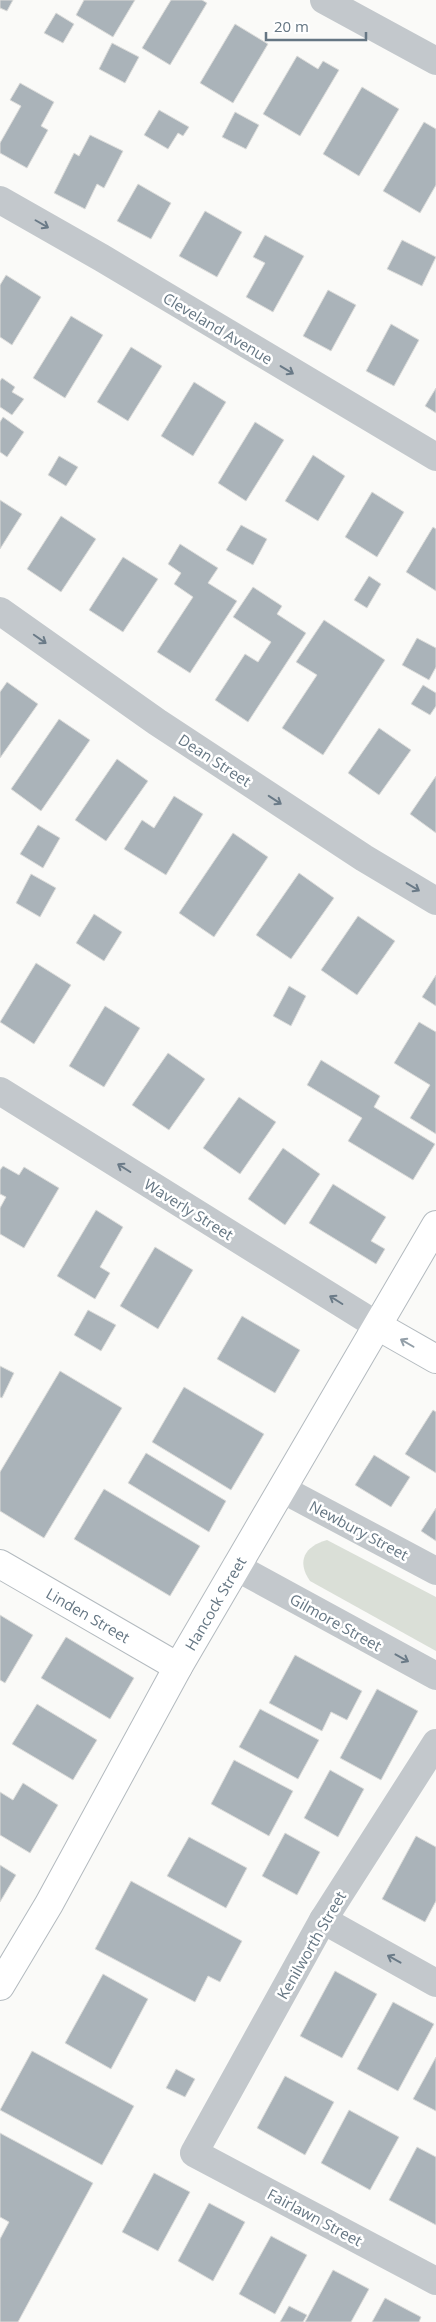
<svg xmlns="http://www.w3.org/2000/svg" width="436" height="2322" viewBox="0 0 436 2322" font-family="'Open Sans',sans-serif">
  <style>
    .green { fill: #dadfd7 }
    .building { fill: #aab3b9; stroke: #dcdcda }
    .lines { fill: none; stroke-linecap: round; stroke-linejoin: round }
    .secondary-casing { stroke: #b3babf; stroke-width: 30 }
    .street { stroke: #c3c8cc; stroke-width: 28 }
    .secondary { stroke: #fff; stroke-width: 28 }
    .oneway { stroke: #6a7a87 }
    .oneway2 { stroke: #939fa8 }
    .labels { text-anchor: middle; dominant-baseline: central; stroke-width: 5; stroke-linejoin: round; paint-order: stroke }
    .street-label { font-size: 15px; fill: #657683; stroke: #fff }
  </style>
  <rect width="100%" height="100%" fill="#fafaf8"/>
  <path class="green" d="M327 1540 436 1597V1651L310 1581C296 1561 305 1546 327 1540Z"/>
  <g class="building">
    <polygon points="0,0 13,0 7,11 0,8"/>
    <polygon points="84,0 135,0 113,37 76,15"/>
    <polygon points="171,0 202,0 207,3 170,65 142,48"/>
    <polygon points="56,13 74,24 63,43 44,33"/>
    <polygon points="235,24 268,44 233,103 200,83"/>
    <polygon points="112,43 139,57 125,83 99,69"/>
    <polygon points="297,56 318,69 323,61 339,70 300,136 263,114"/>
    <polygon points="20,83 54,102 41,126 48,130 27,168 0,153 0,143 21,106 10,100"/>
    <polygon points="362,87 399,109 359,176 323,154"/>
    <polygon points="159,110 189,127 183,136 178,133 168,149 144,135"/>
    <polygon points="235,112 259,125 246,149 222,137"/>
    <polygon points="424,122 436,129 436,185 420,213 383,191"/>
    <polygon points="90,135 123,151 104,188 97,184 85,209 54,193 74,153 79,156"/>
    <polygon points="138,184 171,203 151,239 117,221"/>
    <polygon points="205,211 242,232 217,277 179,256"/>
    <polygon points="265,235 304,256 273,312 246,297 265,263 253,257"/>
    <polygon points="402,240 436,257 422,286 387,269"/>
    <polygon points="6,275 41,297 12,345 0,337 0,285"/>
    <polygon points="328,290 356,305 331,351 303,336"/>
    <polygon points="71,316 103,335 65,398 33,378"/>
    <polygon points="391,324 419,340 394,386 366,371"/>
    <polygon points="131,347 162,366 128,421 97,402"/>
    <polygon points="2,378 15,387 12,392 24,399 12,415 0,407 0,381"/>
    <polygon points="194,382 226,402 193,456 161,436"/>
    <polygon points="436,388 436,413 425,406"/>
    <polygon points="3,417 24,432 7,457 0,452 0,422"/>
    <polygon points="255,422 284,440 246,501 218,483"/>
    <polygon points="313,455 345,476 318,521 285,501"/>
    <polygon points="59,456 78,467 66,486 48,475"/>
    <polygon points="372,492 404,512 377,557 345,537"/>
    <polygon points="0,500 22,514 0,549"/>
    <polygon points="61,516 96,539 61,592 27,569"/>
    <polygon points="241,525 267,539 253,565 226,550"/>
    <polygon points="433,527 436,529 436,591 406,572"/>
    <polygon points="180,544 218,568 208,583 237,601 190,673 157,652 193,597 174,584 181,573 168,564"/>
    <polygon points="123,557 158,579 123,632 89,610"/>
    <polygon points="369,576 381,584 367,608 354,600"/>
    <polygon points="253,587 282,606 277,614 306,633 248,722 215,700 245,654 258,662 271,642 233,617"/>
    <polygon points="324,620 385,660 323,755 282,728 317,675 296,662"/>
    <polygon points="417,638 436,648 436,667 429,680 402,665"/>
    <polygon points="7,682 38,704 0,758 0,692"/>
    <polygon points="423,685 436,693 436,706 430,715 411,704"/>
    <polygon points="59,719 90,740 41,811 11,789"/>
    <polygon points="379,728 411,750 379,795 348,773"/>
    <polygon points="117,759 148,781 106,841 75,820"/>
    <polygon points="436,776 436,833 410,814"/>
    <polygon points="174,796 203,814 166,875 124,849 142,820 154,828"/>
    <polygon points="38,825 60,838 43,868 20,854"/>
    <polygon points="233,833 268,857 214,937 179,913"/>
    <polygon points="299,873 334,898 291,959 256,935"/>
    <polygon points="31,874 56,888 40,917 16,903"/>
    <polygon points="94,914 122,932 104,961 76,943"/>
    <polygon points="358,916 395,941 357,995 321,970"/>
    <polygon points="36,963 71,985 34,1044 0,1022"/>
    <polygon points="436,975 436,1006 422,997"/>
    <polygon points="289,986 306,996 291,1026 273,1016"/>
    <polygon points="105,1006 140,1028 104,1087 69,1066"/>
    <polygon points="419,1022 436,1032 436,1134 410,1118 430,1085 394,1063"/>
    <polygon points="168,1053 205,1079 169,1130 132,1105"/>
    <polygon points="321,1060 380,1096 374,1107 435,1144 413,1180 348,1141 362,1118 307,1085"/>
    <polygon points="239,1097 276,1122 240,1174 203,1148"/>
    <polygon points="283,1148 320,1174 285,1225 248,1199"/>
    <polygon points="3,1166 19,1175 24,1167 59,1188 24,1248 0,1234 0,1208 6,1197 0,1194 0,1170"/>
    <polygon points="333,1184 386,1217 371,1241 385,1249 376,1264 309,1223"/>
    <polygon points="96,1210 123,1227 100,1267 110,1273 95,1299 57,1276"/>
    <polygon points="155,1247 193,1270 158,1329 120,1306"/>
    <polygon points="88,1310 116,1325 101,1351 74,1335"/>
    <polygon points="242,1316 300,1350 275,1393 217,1359"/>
    <polygon points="0,1366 14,1373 2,1398 0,1397"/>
    <polygon points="60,1371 122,1408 44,1538 0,1511 0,1472"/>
    <polygon points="184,1387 264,1434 231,1490 152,1442"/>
    <polygon points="433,1410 436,1412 436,1473 405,1454"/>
    <polygon points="146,1453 226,1501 209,1532 128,1483"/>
    <polygon points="374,1455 410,1477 391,1507 355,1485"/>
    <polygon points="104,1489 200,1546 170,1596 74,1539"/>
    <polygon points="436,1508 436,1541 421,1531"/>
    <polygon points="0,1615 33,1635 5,1683 0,1680"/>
    <polygon points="66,1637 134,1678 110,1719 41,1678"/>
    <polygon points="295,1655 362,1691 347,1720 331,1712 322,1731 269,1703"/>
    <polygon points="377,1689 418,1711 381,1780 340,1758"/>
    <polygon points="37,1704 97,1740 73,1780 12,1744"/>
    <polygon points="260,1709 319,1740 298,1779 239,1747"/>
    <polygon points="234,1760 293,1791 269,1836 211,1804"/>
    <polygon points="330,1770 364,1789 338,1837 304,1818"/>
    <polygon points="23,1783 58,1805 30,1853 0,1835 0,1792 13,1800"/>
    <polygon points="285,1833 320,1852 297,1895 262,1876"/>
    <polygon points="416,1836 436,1847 436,1901 425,1922 382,1899"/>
    <polygon points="189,1837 247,1868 226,1908 167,1876"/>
    <polygon points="0,1865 16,1875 0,1902"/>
    <polygon points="131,1881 242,1941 220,1982 208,1976 195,2002 95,1949"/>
    <polygon points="335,1971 377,1994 342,2058 300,2036"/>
    <polygon points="103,1974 148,1999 111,2069 65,2043"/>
    <polygon points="393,2002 434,2024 398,2091 357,2069"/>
    <polygon points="32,2051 134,2106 102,2165 0,2110"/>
    <polygon points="436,2057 436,2111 413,2099"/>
    <polygon points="176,2069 195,2079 185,2097 166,2088"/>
    <polygon points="285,2076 334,2102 305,2155 257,2128"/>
    <polygon points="349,2110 399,2137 370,2190 321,2163"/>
    <polygon points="0,2133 93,2183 18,2322 0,2322 0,2239 9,2222 0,2217"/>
    <polygon points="417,2147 436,2157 436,2225 389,2200"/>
    <polygon points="154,2173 190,2192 158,2251 122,2232"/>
    <polygon points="209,2203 245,2222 213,2281 178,2261"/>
    <polygon points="271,2236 307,2255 275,2314 239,2294"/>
    <polygon points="333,2270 369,2289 351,2322 305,2322"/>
    <polygon points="385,2298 421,2317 419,2322 372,2322"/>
    <polygon points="289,2306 307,2315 303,2322 280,2322"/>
  </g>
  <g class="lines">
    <g class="secondary-casing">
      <g id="secondary">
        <polyline points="378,1326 436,1359"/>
        <path id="s1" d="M0 1564 178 1667"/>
        <path id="s2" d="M0 1986 49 1904 178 1667 436 1225"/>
      </g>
    </g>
    <g class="street">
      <polyline points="324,0 436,61"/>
      <polyline points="0,200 102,258 436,457"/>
      <polyline points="0,611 157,722 364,858 436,901"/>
      <polyline points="0,1091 378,1326"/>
      <polyline points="282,1489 436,1571"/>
      <polyline points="236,1567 436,1676"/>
      <polyline points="436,1743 323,1920 194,2153 436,2281"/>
      <polyline points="323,1920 436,1983"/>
    </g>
    <use href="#secondary" class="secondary"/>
  </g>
  <defs><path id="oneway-shaft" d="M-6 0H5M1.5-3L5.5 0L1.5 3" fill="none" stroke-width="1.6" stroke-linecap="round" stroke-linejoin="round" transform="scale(1.25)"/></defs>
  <g class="oneway">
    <use href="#oneway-shaft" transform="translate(42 224) rotate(30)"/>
    <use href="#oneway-shaft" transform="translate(287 370) rotate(31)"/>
    <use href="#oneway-shaft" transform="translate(40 639) rotate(35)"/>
    <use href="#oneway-shaft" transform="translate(275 800) rotate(33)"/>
    <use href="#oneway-shaft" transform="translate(413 887) rotate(31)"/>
    <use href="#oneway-shaft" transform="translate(124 1168) rotate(-148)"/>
    <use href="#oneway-shaft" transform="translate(336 1300) rotate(-148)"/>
    <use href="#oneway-shaft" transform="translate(402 1658) rotate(29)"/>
    <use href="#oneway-shaft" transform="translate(394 1959) rotate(-151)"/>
  </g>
  <use class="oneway2" href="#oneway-shaft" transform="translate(407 1343) rotate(-150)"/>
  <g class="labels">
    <g class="street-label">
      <text transform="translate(218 328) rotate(31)">Cleveland Avenue</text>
      <text transform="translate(215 760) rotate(33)">Dean Street</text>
      <text transform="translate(189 1209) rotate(32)">Waverly Street</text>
      <text transform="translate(359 1530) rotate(28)">Newbury Street</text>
      <text stroke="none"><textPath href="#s2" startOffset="439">Hancock Street</textPath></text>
      <text stroke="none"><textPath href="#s1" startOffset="102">Linden Street</textPath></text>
      <text transform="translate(336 1622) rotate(29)">Gilmore Street</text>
      <text transform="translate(311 1945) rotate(-60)">Kenilworth Street</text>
      <text transform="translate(315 2217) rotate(28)">Fairlawn Street</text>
    </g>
  </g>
  <path d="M266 32v8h100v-8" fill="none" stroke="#657683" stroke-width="2.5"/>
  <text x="274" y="32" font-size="15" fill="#657683" stroke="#ffffff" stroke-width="4" paint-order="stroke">20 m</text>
</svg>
